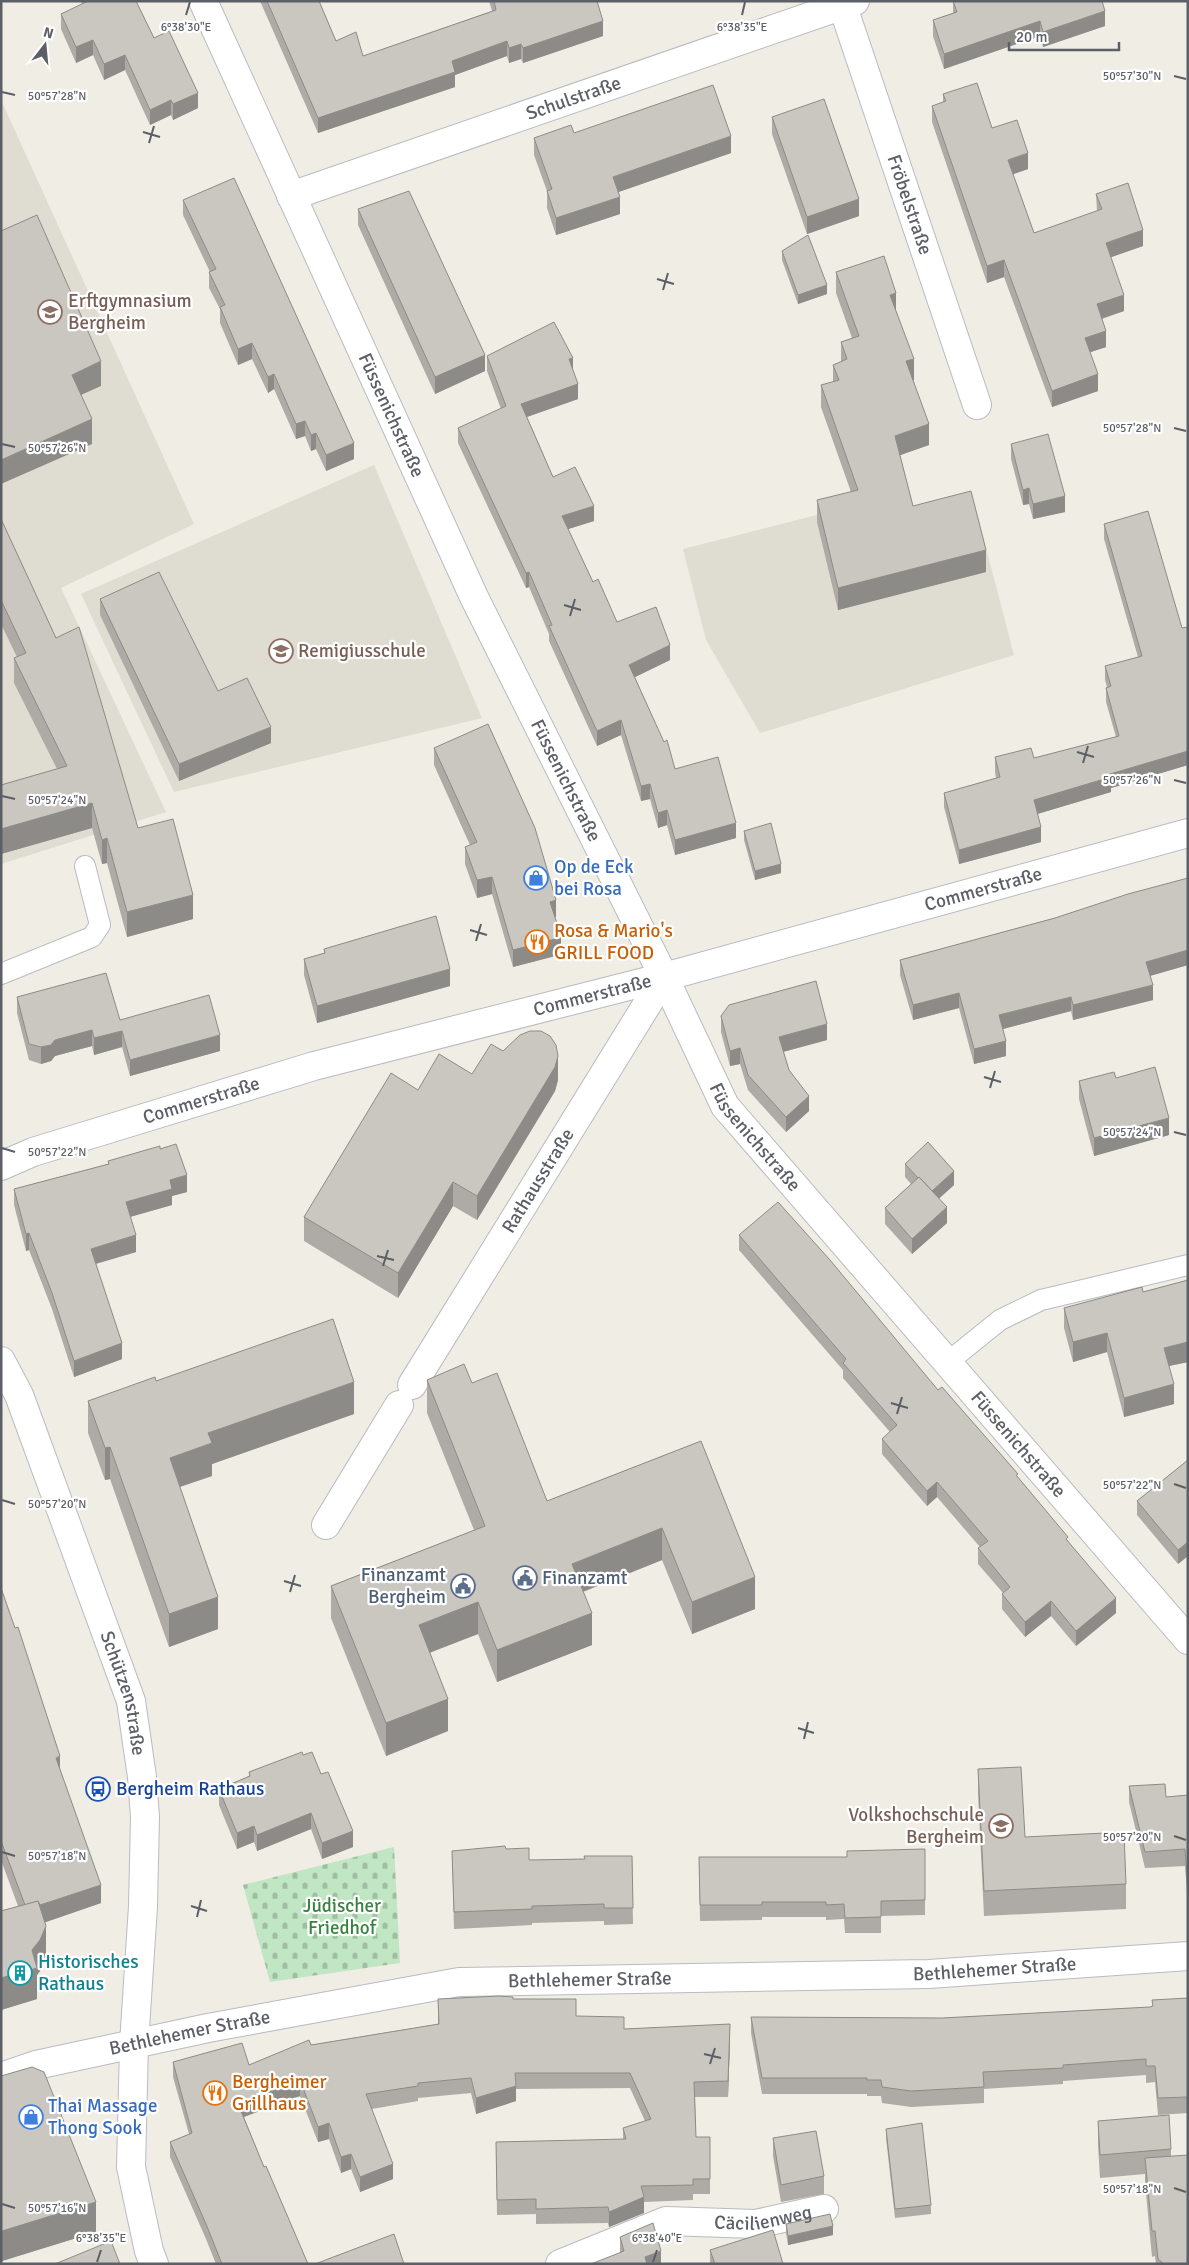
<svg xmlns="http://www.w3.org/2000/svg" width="1189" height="2265" viewBox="0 0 1189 2265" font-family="Signika,sans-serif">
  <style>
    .education { fill: #dfdcd2 }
    .cemetery { fill: url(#cemetery-stones) }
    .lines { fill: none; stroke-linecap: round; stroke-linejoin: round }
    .service-casing { stroke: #b9bbc0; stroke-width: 22 }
    .minor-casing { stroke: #b9bbc0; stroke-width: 30 }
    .secondary-casing { stroke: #babcc2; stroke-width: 30 }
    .service { stroke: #fff; stroke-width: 20 }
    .minor { stroke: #fff; stroke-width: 28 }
    .secondary { stroke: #fff; stroke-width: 28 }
    .wall { fill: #aeaba6 }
    .shaded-wall { fill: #8d8b87 }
    .building { fill: #cac7c1; stroke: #8d8b87 }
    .ticks { fill: none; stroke: #5c5f65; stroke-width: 2 }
    .labels { text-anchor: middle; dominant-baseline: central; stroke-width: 4.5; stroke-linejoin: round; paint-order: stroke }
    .street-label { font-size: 19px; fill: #5c5f65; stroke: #fff }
    .education-label { font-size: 19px; fill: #785e54; stroke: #fff; text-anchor: start }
    .shop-label { font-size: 19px; fill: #366cbe; stroke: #fff; text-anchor: start }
    .food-label { font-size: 19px; fill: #c56008; stroke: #fff; text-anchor: start }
    .service-label { font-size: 19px; fill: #4e5e75; stroke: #fff; text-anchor: end }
    .transit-label { font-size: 19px; fill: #164399; stroke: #fff; text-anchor: start }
    .park-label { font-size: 19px; fill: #34843e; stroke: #fff }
    .culture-label { font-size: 19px; fill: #0d838f; stroke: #fff; text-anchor: start }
    .ticks-label { font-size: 12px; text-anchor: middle; fill: #5c5f65; stroke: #fff; stroke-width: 4.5; stroke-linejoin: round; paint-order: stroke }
  </style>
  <defs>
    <pattern id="cemetery-stones" width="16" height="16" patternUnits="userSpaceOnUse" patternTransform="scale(1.25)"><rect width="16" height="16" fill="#c1e6c3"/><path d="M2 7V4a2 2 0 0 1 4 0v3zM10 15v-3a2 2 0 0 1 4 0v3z" fill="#a0bea2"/></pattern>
  </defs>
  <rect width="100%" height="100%" fill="#efede4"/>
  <g class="education">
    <polygon points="1,100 194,524 61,588 166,812 1,864"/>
    <polygon points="374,465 482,718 174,792 81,594"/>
    <polygon points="903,493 912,522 975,506 1014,655 760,733 706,640 683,549"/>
  </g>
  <polygon class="cemetery" points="394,1847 400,1963 270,1982 243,1885"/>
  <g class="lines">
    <g class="service-casing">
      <g id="service">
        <polyline points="1,974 92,937 100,925 85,866"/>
        <polyline points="948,1362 1000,1320 1041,1300 1188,1265"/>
      </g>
    </g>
    <g class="minor-casing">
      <g id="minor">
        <path id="s1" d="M203 1 474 597 664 977 725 1106 1188 1640"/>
        <path id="s2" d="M841 1 977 405"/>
        <path id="s3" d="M291 196 855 1"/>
        <path id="s4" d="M1 1166 33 1152 314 1066 664 977 1188 833"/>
        <path id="s5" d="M412 1385 664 977"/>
        <polyline points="326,1525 399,1405"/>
        <path id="s6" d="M1 2077 36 2065 208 2028 459 1982 929 1974 1188 1956"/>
        <path id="s7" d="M560 2264 666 2221 756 2224 824 2209"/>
      </g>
    </g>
    <g class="secondary-casing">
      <g id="secondary">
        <path id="s8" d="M1 1361 19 1395 131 1701 142 1777 145 1817 143 1906 134 2044 131 2167 149 2251 154 2264"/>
      </g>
    </g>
    <use href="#service" class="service"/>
    <use href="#minor" class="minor"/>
    <use href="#secondary" class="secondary"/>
  </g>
  <g class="wall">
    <polygon points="81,1 136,1 154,38 198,108 173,120 171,115 150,125 125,70 104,80 93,55 76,63 61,29 61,14 82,4"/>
    <polygon points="260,1 319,1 336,41 363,56 492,11 489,1 597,1 603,36 523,63 521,59 509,63 507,56 455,75 455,87 318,133"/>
    <polygon points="953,1 1105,26 1043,47 1040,36 944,69 933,36 933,20 953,13"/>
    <polygon points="943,94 992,128 1028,169 1013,174 1034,233 1097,211 1096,194 1143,246 1111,257 1124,311 1102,319 1106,347 1090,352 1098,391 1052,407 1004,277 987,283 932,122 932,106 943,102"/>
    <polygon points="772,117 859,216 807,234 772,134"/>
    <polygon points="574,133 731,153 618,192 620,214 556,235 547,208 547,191 534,155 534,138"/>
    <polygon points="183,200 354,459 326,471 316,449 311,451 305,436 296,439 274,389 268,393 252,359 238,365 220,323 220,309 209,288 209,272 210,272 183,215"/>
    <polygon points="358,209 485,371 435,394 358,225"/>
    <polygon points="782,251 827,294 798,304 782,260"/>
    <polygon points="836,272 896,312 914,380 913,380 929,445 900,455 913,506 986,572 838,610 817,522 817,500 851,492 821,407 821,385 833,382 833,365 841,362 841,342 852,338 836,293"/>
    <polygon points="487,356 573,371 578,399 527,417 553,477 594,521 568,529 593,582 617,622 670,660 635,677 675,769 736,838 675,855 667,825 658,828 650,799 641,801 621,735 597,746 549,641 549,634 529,587 526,588 458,443 458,428 501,409 487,371"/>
    <polygon points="1011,444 1065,512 1033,519 1029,504 1023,505 1011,459"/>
    <polygon points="1,519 138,828 193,919 127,937 107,863 102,864 92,828 1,854 1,785 57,769 14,683 14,658 17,657 1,624"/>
    <polygon points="1104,524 1182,628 1188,627 1188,765 1111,788 1111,792 1037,814 1041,842 959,864 944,807 944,793 996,778 995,772 995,757 1034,758 1116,737 1106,702 1106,688 1107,687 1105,680 1105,666 1138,657 1104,539"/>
    <polygon points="100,599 218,691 271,743 179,781 100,615"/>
    <polygon points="434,748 556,917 555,917 561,953 559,955 513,967 492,894 477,898 465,864 465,847 470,845 434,765"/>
    <polygon points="744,831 781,873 755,880 744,840"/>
    <polygon points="1188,878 1188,965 1150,976 1153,1000 1073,1020 1071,1011 1003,1029 1006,1056 974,1064 959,1008 913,1020 900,975 900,960 1055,918"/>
    <polygon points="324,949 450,986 317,1023 304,975 304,959 324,953"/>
    <polygon points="17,997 120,1020 220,1051 130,1076 122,1047 94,1055 92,1046 55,1056 51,1061 41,1064 29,1060 17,1013"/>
    <polygon points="721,1016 827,1040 783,1052 789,1070 809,1111 786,1132 748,1090 740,1064 730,1066 721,1032"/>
    <polygon points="503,1051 558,1080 555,1091 477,1220 453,1206 398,1298 304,1241 304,1217 418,1090 472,1074"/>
    <polygon points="1116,1078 1169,1135 1094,1156 1079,1099 1079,1081"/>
    <polygon points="160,1149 187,1192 172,1196 172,1205 130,1217 136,1252 96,1264 122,1359 74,1377 52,1309 29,1250 26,1251 14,1205 14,1189 108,1164 108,1161"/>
    <polygon points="905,1164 954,1185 939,1198 947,1223 912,1254 885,1224 885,1208 911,1184 905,1177"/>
    <polygon points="739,1235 938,1390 1018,1477 1068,1541 1116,1613 1076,1646 1051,1616 1025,1637 1002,1609 1002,1594 1003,1593 978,1564 978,1548 980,1547 937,1497 927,1506 882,1454 882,1439 890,1432 843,1378 843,1370 739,1250"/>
    <polygon points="1188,1280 1188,1362 1169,1366 1174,1404 1124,1417 1107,1352 1073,1362 1064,1328 1064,1308 1143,1292"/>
    <polygon points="427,1380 472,1383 547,1501 701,1441 755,1609 692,1634 662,1560 583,1592 592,1645 497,1682 478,1634 430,1652 448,1731 386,1756 331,1618 331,1586 474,1530 427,1413"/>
    <polygon points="156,1381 354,1414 212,1464 212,1476 180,1487 218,1629 169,1647 110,1479 105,1480 88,1433 88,1401"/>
    <polygon points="1188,1460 1188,1556 1178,1564 1137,1515 1137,1501"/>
    <polygon points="1,1588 60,1770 101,1903 45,1922 46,1957 40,1971 37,1975 37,1999 1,2010 1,1911 18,1906 1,1860"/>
    <polygon points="303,1755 321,1774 353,1847 322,1859 311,1829 257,1851 254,1842 237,1849 219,1805 219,1789 249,1776 249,1772"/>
    <polygon points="978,1769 1025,1837 1126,1884 1126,1909 984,1916 978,1794"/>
    <polygon points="1129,1786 1166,1797 1188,1795 1188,1906 1185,1866 1145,1868 1129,1802"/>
    <polygon points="506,1849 529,1860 585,1859 632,1856 633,1924 604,1925 604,1921 532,1923 532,1925 454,1929 452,1851"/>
    <polygon points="925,1849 925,1915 881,1916 881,1933 845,1933 844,1919 826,1920 826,1917 762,1917 762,1920 700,1921 699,1857 847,1857"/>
    <polygon points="1188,1998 1188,2113 1158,2115 1155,2082 1146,2083 1146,2075 1063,2081 1063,2084 984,2089 984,2103 911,2107 882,2103 881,2096 867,2096 867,2094 762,2094 751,2033 751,2017 942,2018 1150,2007"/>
    <polygon points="438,1999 513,1999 624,2029 730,2040 728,2097 695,2097 696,2137 710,2137 710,2194 693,2194 693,2200 644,2202 644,2213 609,2227 608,2223 536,2224 536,2214 497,2215 496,2142 623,2140 623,2128 645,2121 630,2088 516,2089 516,2101 476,2114 471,2093 418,2098 418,2101 372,2109 393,2179 360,2192 351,2169 341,2173 329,2139 318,2142 300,2096 244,2117 264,2167 308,2264 216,2264 206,2239 170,2157 170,2142 189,2134 173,2077 173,2062 249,2065 311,2045 438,2024"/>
    <polygon points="1,2076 96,2232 2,2261 1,2260"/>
    <polygon points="1098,2121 1171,2149 1171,2156 1188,2264 1156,2264 1155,2256 1152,2257 1145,2183 1145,2174 1100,2178 1098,2145"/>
    <polygon points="886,2129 931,2205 931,2214 895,2218 886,2138"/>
    <polygon points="773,2138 824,2176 824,2194 781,2202 773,2156"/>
    <polygon points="786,2224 833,2235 788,2245 786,2233"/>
    <polygon points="620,2237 661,2264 620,2253"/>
    <polygon points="710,2250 783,2264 710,2264"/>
  </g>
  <g class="shaded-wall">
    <polygon points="1105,11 1105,26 1043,47 1043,32"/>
    <polygon points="603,21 603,36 523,63 523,48"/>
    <polygon points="1040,21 1040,36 944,69 944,54"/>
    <polygon points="93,40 93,55 76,63 76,47"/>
    <polygon points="507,41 507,56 455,75 455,87 318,133 318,118 452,61"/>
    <polygon points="521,44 521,59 509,63 509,48"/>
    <polygon points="125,55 125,70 104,80 104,64"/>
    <polygon points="198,93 198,108 173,120 173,104"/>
    <polygon points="171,100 171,115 150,125 150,110"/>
    <polygon points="731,136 731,153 613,194 613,177"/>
    <polygon points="1028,153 1028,169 1008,176 1008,160"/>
    <polygon points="620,197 620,214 556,235 556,218"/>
    <polygon points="859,199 859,216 807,234 807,217"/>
    <polygon points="1143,230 1143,246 1106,259 1106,243"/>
    <polygon points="1004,260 1004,277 987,283 987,266"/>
    <polygon points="827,285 827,294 798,304 798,295"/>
    <polygon points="896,293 896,314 890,295"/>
    <polygon points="1124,295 1124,311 1097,320 1097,304"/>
    <polygon points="1106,331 1106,347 1085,354 1085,338"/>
    <polygon points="252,343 252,359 238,365 238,349"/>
    <polygon points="485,355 485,371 435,394 435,377"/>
    <polygon points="573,358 573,373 569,359"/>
    <polygon points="914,359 914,380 906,383 906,361"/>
    <polygon points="101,361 101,386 72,399 72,375"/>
    <polygon points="274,374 274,389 268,393 268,377"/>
    <polygon points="1098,374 1098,391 1052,407 1052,391"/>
    <polygon points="578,384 578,399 521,419 521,404"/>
    <polygon points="92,419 92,444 1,484 1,460"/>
    <polygon points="305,421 305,436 296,439 296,424"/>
    <polygon points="929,424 929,445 895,457 895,436"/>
    <polygon points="316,433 316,449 311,451 311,435"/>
    <polygon points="354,443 354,459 326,471 326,455"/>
    <polygon points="1029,488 1029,504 1023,505 1023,490"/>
    <polygon points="1065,496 1065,512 1033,519 1033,504"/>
    <polygon points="594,506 594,521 562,531 562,516"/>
    <polygon points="986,550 986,572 838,610 838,588"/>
    <polygon points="529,572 529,587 526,588 526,573"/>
    <polygon points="670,645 670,660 629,680 629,665"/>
    <polygon points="621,720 621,735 597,746 597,731"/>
    <polygon points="271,727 271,743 179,781 179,764"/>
    <polygon points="1188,751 1188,765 1111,788 1111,792 1034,815 1034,800 1110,774"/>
    <polygon points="650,784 650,799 641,801 641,786"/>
    <polygon points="92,803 92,828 1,854 1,829"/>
    <polygon points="667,810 667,825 658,828 658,813"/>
    <polygon points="736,823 736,838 675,855 675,840"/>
    <polygon points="1041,827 1041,842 959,864 959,850"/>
    <polygon points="107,838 107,863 102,864 102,840"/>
    <polygon points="781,864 781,873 755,880 755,871"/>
    <polygon points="492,877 492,894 477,898 477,880"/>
    <polygon points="193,895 193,919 127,937 127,912"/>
    <polygon points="556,900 556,917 550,919 550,902"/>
    <polygon points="561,936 561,953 559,955 513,967 513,950"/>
    <polygon points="1188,950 1188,965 1146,977 1146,962"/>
    <polygon points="450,969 450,986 317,1023 317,1006"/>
    <polygon points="1153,985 1153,1000 1073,1020 1073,1005"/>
    <polygon points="959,993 959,1008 913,1020 913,1005"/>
    <polygon points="1071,997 1071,1011 999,1030 999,1015"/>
    <polygon points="827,1024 827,1040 779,1053 779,1037"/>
    <polygon points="92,1030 92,1046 55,1056 51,1061 41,1064 41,1047 55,1040"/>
    <polygon points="122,1031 122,1047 94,1055 94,1038"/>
    <polygon points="220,1035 220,1051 130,1076 130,1060"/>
    <polygon points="1006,1041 1006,1056 974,1064 974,1049"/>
    <polygon points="740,1048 740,1064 730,1066 730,1051"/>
    <polygon points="558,1056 558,1080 555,1091 477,1220 477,1196"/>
    <polygon points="809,1096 809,1111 786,1132 786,1117"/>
    <polygon points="1169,1118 1169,1135 1094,1156 1094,1138"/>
    <polygon points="954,1171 954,1185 932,1205 932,1191"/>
    <polygon points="187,1175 187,1192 172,1196 172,1205 126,1218 126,1202 170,1180"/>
    <polygon points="453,1182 453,1206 398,1298 398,1273"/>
    <polygon points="947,1207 947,1223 912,1254 912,1239"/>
    <polygon points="29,1233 29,1250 26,1251 26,1234"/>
    <polygon points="136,1235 136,1252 91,1265 91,1249"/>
    <polygon points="1107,1333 1107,1352 1073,1362 1073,1342"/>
    <polygon points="1188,1342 1188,1362 1164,1367 1164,1348"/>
    <polygon points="122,1343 122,1359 74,1377 74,1361"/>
    <polygon points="354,1382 354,1414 212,1464 212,1476 170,1490 170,1458 208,1433"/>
    <polygon points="1174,1384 1174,1404 1124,1417 1124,1398"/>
    <polygon points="110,1447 110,1479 105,1480 105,1448"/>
    <polygon points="937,1482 937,1497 927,1506 927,1491"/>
    <polygon points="662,1528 662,1560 572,1596 572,1564"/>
    <polygon points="1188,1542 1188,1556 1178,1564 1178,1550"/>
    <polygon points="755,1577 755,1609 692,1634 692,1602"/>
    <polygon points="218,1597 218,1629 169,1647 169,1614"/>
    <polygon points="1116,1598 1116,1613 1076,1646 1076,1631"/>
    <polygon points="1051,1601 1051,1616 1025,1637 1025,1622"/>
    <polygon points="478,1602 478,1634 419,1657 419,1625"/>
    <polygon points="592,1613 592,1645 497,1682 497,1650"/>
    <polygon points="448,1699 448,1731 386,1756 386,1723"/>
    <polygon points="60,1756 60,1775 56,1758"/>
    <polygon points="311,1813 311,1829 257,1851 257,1835"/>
    <polygon points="254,1826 254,1842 237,1849 237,1833"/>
    <polygon points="353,1831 353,1847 322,1859 322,1843"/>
    <polygon points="101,1885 101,1903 26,1929 26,1910"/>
    <polygon points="46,1926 46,1957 40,1971 37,1975 37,1999 1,2010 1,1978 32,1950"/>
    <polygon points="730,2024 730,2040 728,2097 728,2081"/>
    <polygon points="300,2080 300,2096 238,2119 238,2104"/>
    <polygon points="516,2086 516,2101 476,2114 476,2098"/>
    <polygon points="329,2123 329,2139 318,2142 318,2127"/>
    <polygon points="351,2154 351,2169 341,2173 341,2157"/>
    <polygon points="393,2164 393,2179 360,2192 360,2177"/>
    <polygon points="644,2197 644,2213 609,2227 609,2212"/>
    <polygon points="96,2202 96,2232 2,2261 2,2231"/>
    <polygon points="833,2226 833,2235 788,2245 788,2236"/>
    <polygon points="661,2251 661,2264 645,2264 645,2257"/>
  </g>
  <g class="building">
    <polygon points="88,1 136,1 154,38 169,31 198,93 173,104 171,100 150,110 125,55 104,64 93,40 76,47 61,14"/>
    <polygon points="267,1 319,1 336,41 356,32 363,56 496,10 494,1 597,1 603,21 523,48 521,44 509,48 507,41 452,61 455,72 318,118"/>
    <polygon points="953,1 1102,1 1105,11 1043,32 1040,21 944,54 933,20 957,12"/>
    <polygon points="977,83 992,128 1017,120 1028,153 1008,160 1034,233 1102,209 1096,194 1128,183 1143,230 1106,243 1124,295 1097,304 1106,331 1085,338 1098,374 1052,391 1004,260 987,266 932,106 946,101 943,94"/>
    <polygon points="713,85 731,136 613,177 620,197 556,218 547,191 552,189 534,138 571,125 574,133"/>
    <polygon points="824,99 859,199 807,217 772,117"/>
    <polygon points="234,178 354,443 326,455 316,433 311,435 305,421 296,424 274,374 268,377 252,343 238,349 220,307 225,305 209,272 216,269 183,200"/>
    <polygon points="409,191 485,355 435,377 358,209"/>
    <polygon points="37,215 101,361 72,375 92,419 1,460 1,231"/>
    <polygon points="808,235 827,285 798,295 782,251"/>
    <polygon points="884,256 896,293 890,295 914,359 906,361 929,424 895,436 913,506 971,491 986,550 838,588 817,500 858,490 821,385 839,380 833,365 847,359 841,342 859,336 836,272"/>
    <polygon points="554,322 573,358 569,359 578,384 521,404 553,477 575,467 594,506 562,516 593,582 598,579 617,622 656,607 670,645 629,665 664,742 667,740 675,769 718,757 736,823 675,840 667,810 658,813 650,784 641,786 621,720 597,731 549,626 552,625 529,572 526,573 458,428 506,406 487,356"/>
    <polygon points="1048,434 1065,496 1033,504 1029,488 1023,490 1011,444"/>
    <polygon points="1148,511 1182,628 1188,627 1188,751 1110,774 1111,777 1034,800 1041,827 959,850 944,793 1000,777 995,757 1031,748 1034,758 1119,736 1106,688 1111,686 1105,666 1142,656 1104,524"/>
    <polygon points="1,519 56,638 79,627 138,828 173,819 193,895 127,912 107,838 102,840 92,803 1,829 1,785 67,766 14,658 26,653 1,600"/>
    <polygon points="159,572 218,691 247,678 271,727 179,764 100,599"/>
    <polygon points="488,724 535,828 556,900 550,902 561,936 559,938 513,950 492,877 477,880 465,847 477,842 434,748"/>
    <polygon points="771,823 781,864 755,871 744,831"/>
    <polygon points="1188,878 1188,950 1146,962 1153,985 1073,1005 1071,997 999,1015 1006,1041 974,1049 959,993 913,1005 900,960 1055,918 1128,894"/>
    <polygon points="436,916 450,969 317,1006 304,959 325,953 324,949"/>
    <polygon points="106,973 120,1020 209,995 220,1035 130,1060 122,1031 94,1038 92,1030 55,1040 51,1045 41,1047 29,1044 17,997"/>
    <polygon points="816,981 827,1024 779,1037 789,1070 809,1096 786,1117 748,1075 740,1048 730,1051 721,1016 729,1005"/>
    <polygon points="530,1031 541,1031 550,1036 556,1045 558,1056 555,1067 477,1196 453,1182 398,1273 304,1217 391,1073 418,1090 439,1054 472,1074 491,1044 503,1051 520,1035"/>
    <polygon points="1155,1067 1169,1118 1094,1138 1079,1081 1114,1072 1116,1078"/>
    <polygon points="928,1142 954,1171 932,1191 919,1177 918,1178 905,1164"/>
    <polygon points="176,1144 187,1175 170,1180 172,1189 126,1202 136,1235 91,1249 122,1343 74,1361 52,1293 29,1233 26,1234 14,1189 109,1164 108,1161 160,1146 160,1149"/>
    <polygon points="919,1177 947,1207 912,1239 885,1208"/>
    <polygon points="778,1202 830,1260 938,1390 942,1387 1018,1474 1016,1475 1068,1537 1066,1539 1116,1598 1076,1631 1051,1601 1025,1622 1002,1594 1010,1587 978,1548 988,1541 937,1482 927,1491 882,1439 897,1425 843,1363 846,1359 739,1235"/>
    <polygon points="1188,1280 1188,1342 1164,1348 1174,1384 1124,1398 1107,1333 1073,1342 1064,1308 1142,1287 1143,1292"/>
    <polygon points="333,1319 354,1382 208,1433 212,1443 170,1458 218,1597 169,1614 110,1447 105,1448 88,1401 155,1377 156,1381"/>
    <polygon points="464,1364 472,1383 497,1373 547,1501 701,1441 755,1577 692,1602 662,1528 572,1564 592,1613 497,1650 478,1602 419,1625 448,1699 386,1723 331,1586 485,1526 427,1380"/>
    <polygon points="1188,1460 1188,1542 1178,1550 1137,1501"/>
    <polygon points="1,1588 15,1628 18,1627 60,1756 56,1758 101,1885 40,1905 38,1901 25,1905 1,1841"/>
    <polygon points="302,1752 303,1755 312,1752 321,1774 328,1772 353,1831 322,1843 311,1813 257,1835 254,1826 237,1833 219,1789 250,1776 249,1772"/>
    <polygon points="1021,1767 1025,1837 1124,1832 1126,1884 984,1891 978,1769"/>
    <polygon points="1165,1784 1166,1797 1188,1795 1188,1890 1185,1849 1145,1852 1129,1786"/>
    <polygon points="505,1846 506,1849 529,1848 529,1860 585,1859 584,1856 632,1856 633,1908 604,1908 604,1904 532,1906 532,1909 454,1912 452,1851"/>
    <polygon points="925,1849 925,1900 881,1901 881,1917 845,1918 844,1904 826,1905 826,1902 762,1902 762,1905 700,1905 699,1857 847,1857 847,1851"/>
    <polygon points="38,1901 46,1926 40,1940 32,1950 37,1968 1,1978 1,1911"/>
    <polygon points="499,1996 513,1997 513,1999 576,1999 576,2016 624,2017 624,2029 730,2024 728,2081 694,2082 696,2137 710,2137 710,2179 693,2179 693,2185 641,2186 644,2197 609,2212 608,2207 536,2209 536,2199 497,2200 496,2142 626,2139 623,2128 651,2119 630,2073 515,2073 516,2086 476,2098 471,2078 418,2083 418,2086 366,2094 393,2164 360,2177 351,2154 341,2157 329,2123 318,2127 300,2080 238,2104 264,2167 266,2166 308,2264 222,2264 206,2224 170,2142 192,2133 173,2062 242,2043 249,2065 309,2040 311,2045 439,2024 438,1999"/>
    <polygon points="1188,1998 1188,2097 1158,2098 1155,2066 1146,2066 1146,2059 1063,2065 1063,2068 983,2072 984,2087 911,2091 882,2087 881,2080 867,2080 867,2078 762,2078 751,2017 942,2018 1150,2007 1153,2006 1152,2000"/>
    <polygon points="32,2067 44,2072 96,2202 2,2231 1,2229 1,2076"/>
    <polygon points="1169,2115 1171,2149 1100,2155 1098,2121"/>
    <polygon points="922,2123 931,2205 895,2209 886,2129"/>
    <polygon points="816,2131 824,2176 781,2185 773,2138"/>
    <polygon points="1188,2155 1188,2264 1164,2264 1158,2259 1155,2231 1152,2231 1145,2158"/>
    <polygon points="830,2214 833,2226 788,2236 786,2224"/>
    <polygon points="653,2223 661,2251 645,2257 647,2264 591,2264 624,2251 620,2237"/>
    <polygon points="773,2230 783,2264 715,2264 710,2250"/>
    <polygon points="394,2234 404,2264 315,2264"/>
    <polygon points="111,2241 120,2264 55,2264"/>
  </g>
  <path class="ticks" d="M186 15 190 2M742 15 745 2M1174 76 1186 79M2 92 15 95M143 132 160 137M149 143 154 126M657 279 674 284M663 290 668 273M1174 428 1186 431M2 444 15 447M564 605 581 610M570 616 575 599M1077 752 1094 757M1083 763 1088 746M1174 780 1186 783M2 796 15 799M470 930 487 935M476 941 481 924M984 1077 1001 1082M990 1088 995 1071M1174 1132 1186 1135M2 1148 15 1152M377 1256 394 1260M383 1266 388 1250M891 1403 908 1408M897 1414 902 1397M1174 1484 1186 1488M2 1500 15 1504M284 1581 301 1586M290 1592 295 1575M798 1728 814 1733M804 1739 808 1722M1174 1836 1186 1840M2 1852 15 1856M191 1906 207 1911M197 1917 201 1900M704 2054 721 2058M710 2064 715 2048M1174 2188 1186 2192M2 2204 15 2208M97 2262 101 2250M653 2262 657 2250"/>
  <defs>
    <g id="school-ring" transform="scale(1.25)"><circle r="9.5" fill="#fff" stroke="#8d6e63" stroke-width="1.5"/><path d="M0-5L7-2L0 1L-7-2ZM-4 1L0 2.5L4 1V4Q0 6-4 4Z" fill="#8d6e63"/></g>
    <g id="shop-ring" transform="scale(1.25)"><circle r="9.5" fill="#fff" stroke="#3f7fe0" stroke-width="1.5"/><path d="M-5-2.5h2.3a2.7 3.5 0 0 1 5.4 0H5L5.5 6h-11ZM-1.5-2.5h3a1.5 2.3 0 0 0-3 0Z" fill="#3f7fe0"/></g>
    <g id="restaurant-ring" transform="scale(1.25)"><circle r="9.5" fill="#fff" stroke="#e8710a" stroke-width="1.5"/><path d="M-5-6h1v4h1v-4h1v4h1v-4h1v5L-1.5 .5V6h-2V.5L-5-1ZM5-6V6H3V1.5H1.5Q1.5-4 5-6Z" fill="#e8710a"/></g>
    <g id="civic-ring" transform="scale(1.25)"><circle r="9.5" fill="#fff" stroke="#5c6f8a" stroke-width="1.5"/><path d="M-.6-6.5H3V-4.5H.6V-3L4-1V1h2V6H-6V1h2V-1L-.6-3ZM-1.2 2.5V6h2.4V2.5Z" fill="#5c6f8a"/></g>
    <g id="bus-ring" transform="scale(1.25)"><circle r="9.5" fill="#fff" stroke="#1a4fb4" stroke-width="1.5"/><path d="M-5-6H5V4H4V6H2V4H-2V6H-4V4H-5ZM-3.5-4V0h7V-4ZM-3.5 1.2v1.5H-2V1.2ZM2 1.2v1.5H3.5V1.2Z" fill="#1a4fb4"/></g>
    <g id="university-ring" transform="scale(1.25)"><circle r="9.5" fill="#fff" stroke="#8d6e63" stroke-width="1.5"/><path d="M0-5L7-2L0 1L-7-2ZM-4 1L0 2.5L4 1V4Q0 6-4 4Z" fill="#8d6e63"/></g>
    <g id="building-ring" transform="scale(1.25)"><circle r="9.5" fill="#fff" stroke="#0f9aa8" stroke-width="1.5"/><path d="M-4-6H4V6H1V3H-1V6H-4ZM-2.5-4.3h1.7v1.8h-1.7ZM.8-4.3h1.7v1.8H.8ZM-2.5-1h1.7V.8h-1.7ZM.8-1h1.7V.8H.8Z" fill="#0f9aa8"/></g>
  </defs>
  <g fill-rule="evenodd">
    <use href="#school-ring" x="50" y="312"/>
    <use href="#school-ring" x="281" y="651"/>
    <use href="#shop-ring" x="536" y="878"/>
    <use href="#restaurant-ring" x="537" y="942"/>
    <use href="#civic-ring" x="525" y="1578"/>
    <use href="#civic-ring" x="463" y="1586"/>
    <use href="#bus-ring" x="98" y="1789"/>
    <use href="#university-ring" x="1001" y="1826"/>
    <use href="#building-ring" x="20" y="1973"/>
    <use href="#restaurant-ring" x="215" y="2093"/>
    <use href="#shop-ring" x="31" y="2117"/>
  </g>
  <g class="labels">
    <g class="street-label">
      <text stroke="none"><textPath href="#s3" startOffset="299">Schulstraße</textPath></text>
      <text stroke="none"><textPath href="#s2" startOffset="215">Fröbelstraße</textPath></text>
      <text stroke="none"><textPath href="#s1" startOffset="455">Füssenichstraße</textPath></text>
      <text stroke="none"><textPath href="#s1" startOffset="860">Füssenichstraße</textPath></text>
      <text stroke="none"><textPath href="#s4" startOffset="1021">Commerstraße</textPath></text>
      <text stroke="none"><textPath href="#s4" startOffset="616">Commerstraße</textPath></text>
      <text stroke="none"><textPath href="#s4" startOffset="211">Commerstraße</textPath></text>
      <text stroke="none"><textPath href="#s1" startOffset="1265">Füssenichstraße</textPath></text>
      <text stroke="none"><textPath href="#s5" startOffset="240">Rathausstraße</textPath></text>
      <text stroke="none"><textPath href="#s1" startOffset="1670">Füssenichstraße</textPath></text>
      <text stroke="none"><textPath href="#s8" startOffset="355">Schützenstraße</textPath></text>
      <text stroke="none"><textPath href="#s6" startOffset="1004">Bethlehemer Straße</textPath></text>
      <text stroke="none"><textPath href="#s6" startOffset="599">Bethlehemer Straße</textPath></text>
      <text stroke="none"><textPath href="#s6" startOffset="194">Bethlehemer Straße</textPath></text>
      <text stroke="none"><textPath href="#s7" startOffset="212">Cäcilienweg</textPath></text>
    </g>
    <g class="education-label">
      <text x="68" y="301">Erftgymnasium<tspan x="68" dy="22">Bergheim</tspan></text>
      <text x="298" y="651">Remigiusschule</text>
      <text x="984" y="1815" text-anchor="end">Volkshochschule<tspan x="984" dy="22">Bergheim</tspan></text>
    </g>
    <g class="shop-label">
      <text x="554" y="867">Op de Eck<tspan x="554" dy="22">bei Rosa</tspan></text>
      <text x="48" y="2106">Thai Massage<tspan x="48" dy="22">Thong Sook</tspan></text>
    </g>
    <g class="food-label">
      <text x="554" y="931">Rosa &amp; Mario's<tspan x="554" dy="22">GRILL FOOD</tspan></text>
      <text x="232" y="2082">Bergheimer<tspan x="232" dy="22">Grillhaus</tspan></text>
    </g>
    <g class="service-label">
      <text x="446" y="1575">Finanzamt<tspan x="446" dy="22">Bergheim</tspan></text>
      <text x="542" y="1578" text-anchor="start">Finanzamt</text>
    </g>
    <g class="transit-label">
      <text x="116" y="1789">Bergheim Rathaus</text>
    </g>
    <g class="park-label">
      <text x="342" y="1906">Jüdischer<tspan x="342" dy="22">Friedhof</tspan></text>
    </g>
    <g class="culture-label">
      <text x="38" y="1962">Historisches<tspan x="38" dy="22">Rathaus</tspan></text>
    </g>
  </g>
  <g class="ticks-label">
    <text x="186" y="31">6°38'30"E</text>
    <text x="742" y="31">6°38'35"E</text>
    <text x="1132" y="80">50°57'30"N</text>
    <text x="57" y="100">50°57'28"N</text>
    <text x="1132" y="432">50°57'28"N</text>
    <text x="57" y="452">50°57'26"N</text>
    <text x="1132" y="784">50°57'26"N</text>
    <text x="57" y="804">50°57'24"N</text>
    <text x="1132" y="1136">50°57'24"N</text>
    <text x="57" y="1156">50°57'22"N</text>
    <text x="1132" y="1489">50°57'22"N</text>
    <text x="57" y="1508">50°57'20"N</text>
    <text x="1132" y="1841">50°57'20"N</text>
    <text x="57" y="1860">50°57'18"N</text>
    <text x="1132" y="2193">50°57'18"N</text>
    <text x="57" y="2212">50°57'16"N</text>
    <text x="101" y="2242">6°38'35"E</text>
    <text x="657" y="2242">6°38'40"E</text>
  </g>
  <rect width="1189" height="2265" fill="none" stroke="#5c5f65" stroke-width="5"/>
  <g transform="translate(45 45) rotate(16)" stroke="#ffffff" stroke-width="4" paint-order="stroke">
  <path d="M0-4L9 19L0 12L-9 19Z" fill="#5c5f65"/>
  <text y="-8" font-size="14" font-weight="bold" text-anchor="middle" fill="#5c5f65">N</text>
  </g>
  <path d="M1009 42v8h110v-8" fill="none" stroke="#5c5f65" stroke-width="2.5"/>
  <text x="1016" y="42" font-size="15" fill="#5c5f65" stroke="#ffffff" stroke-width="4" paint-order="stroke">20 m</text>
</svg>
